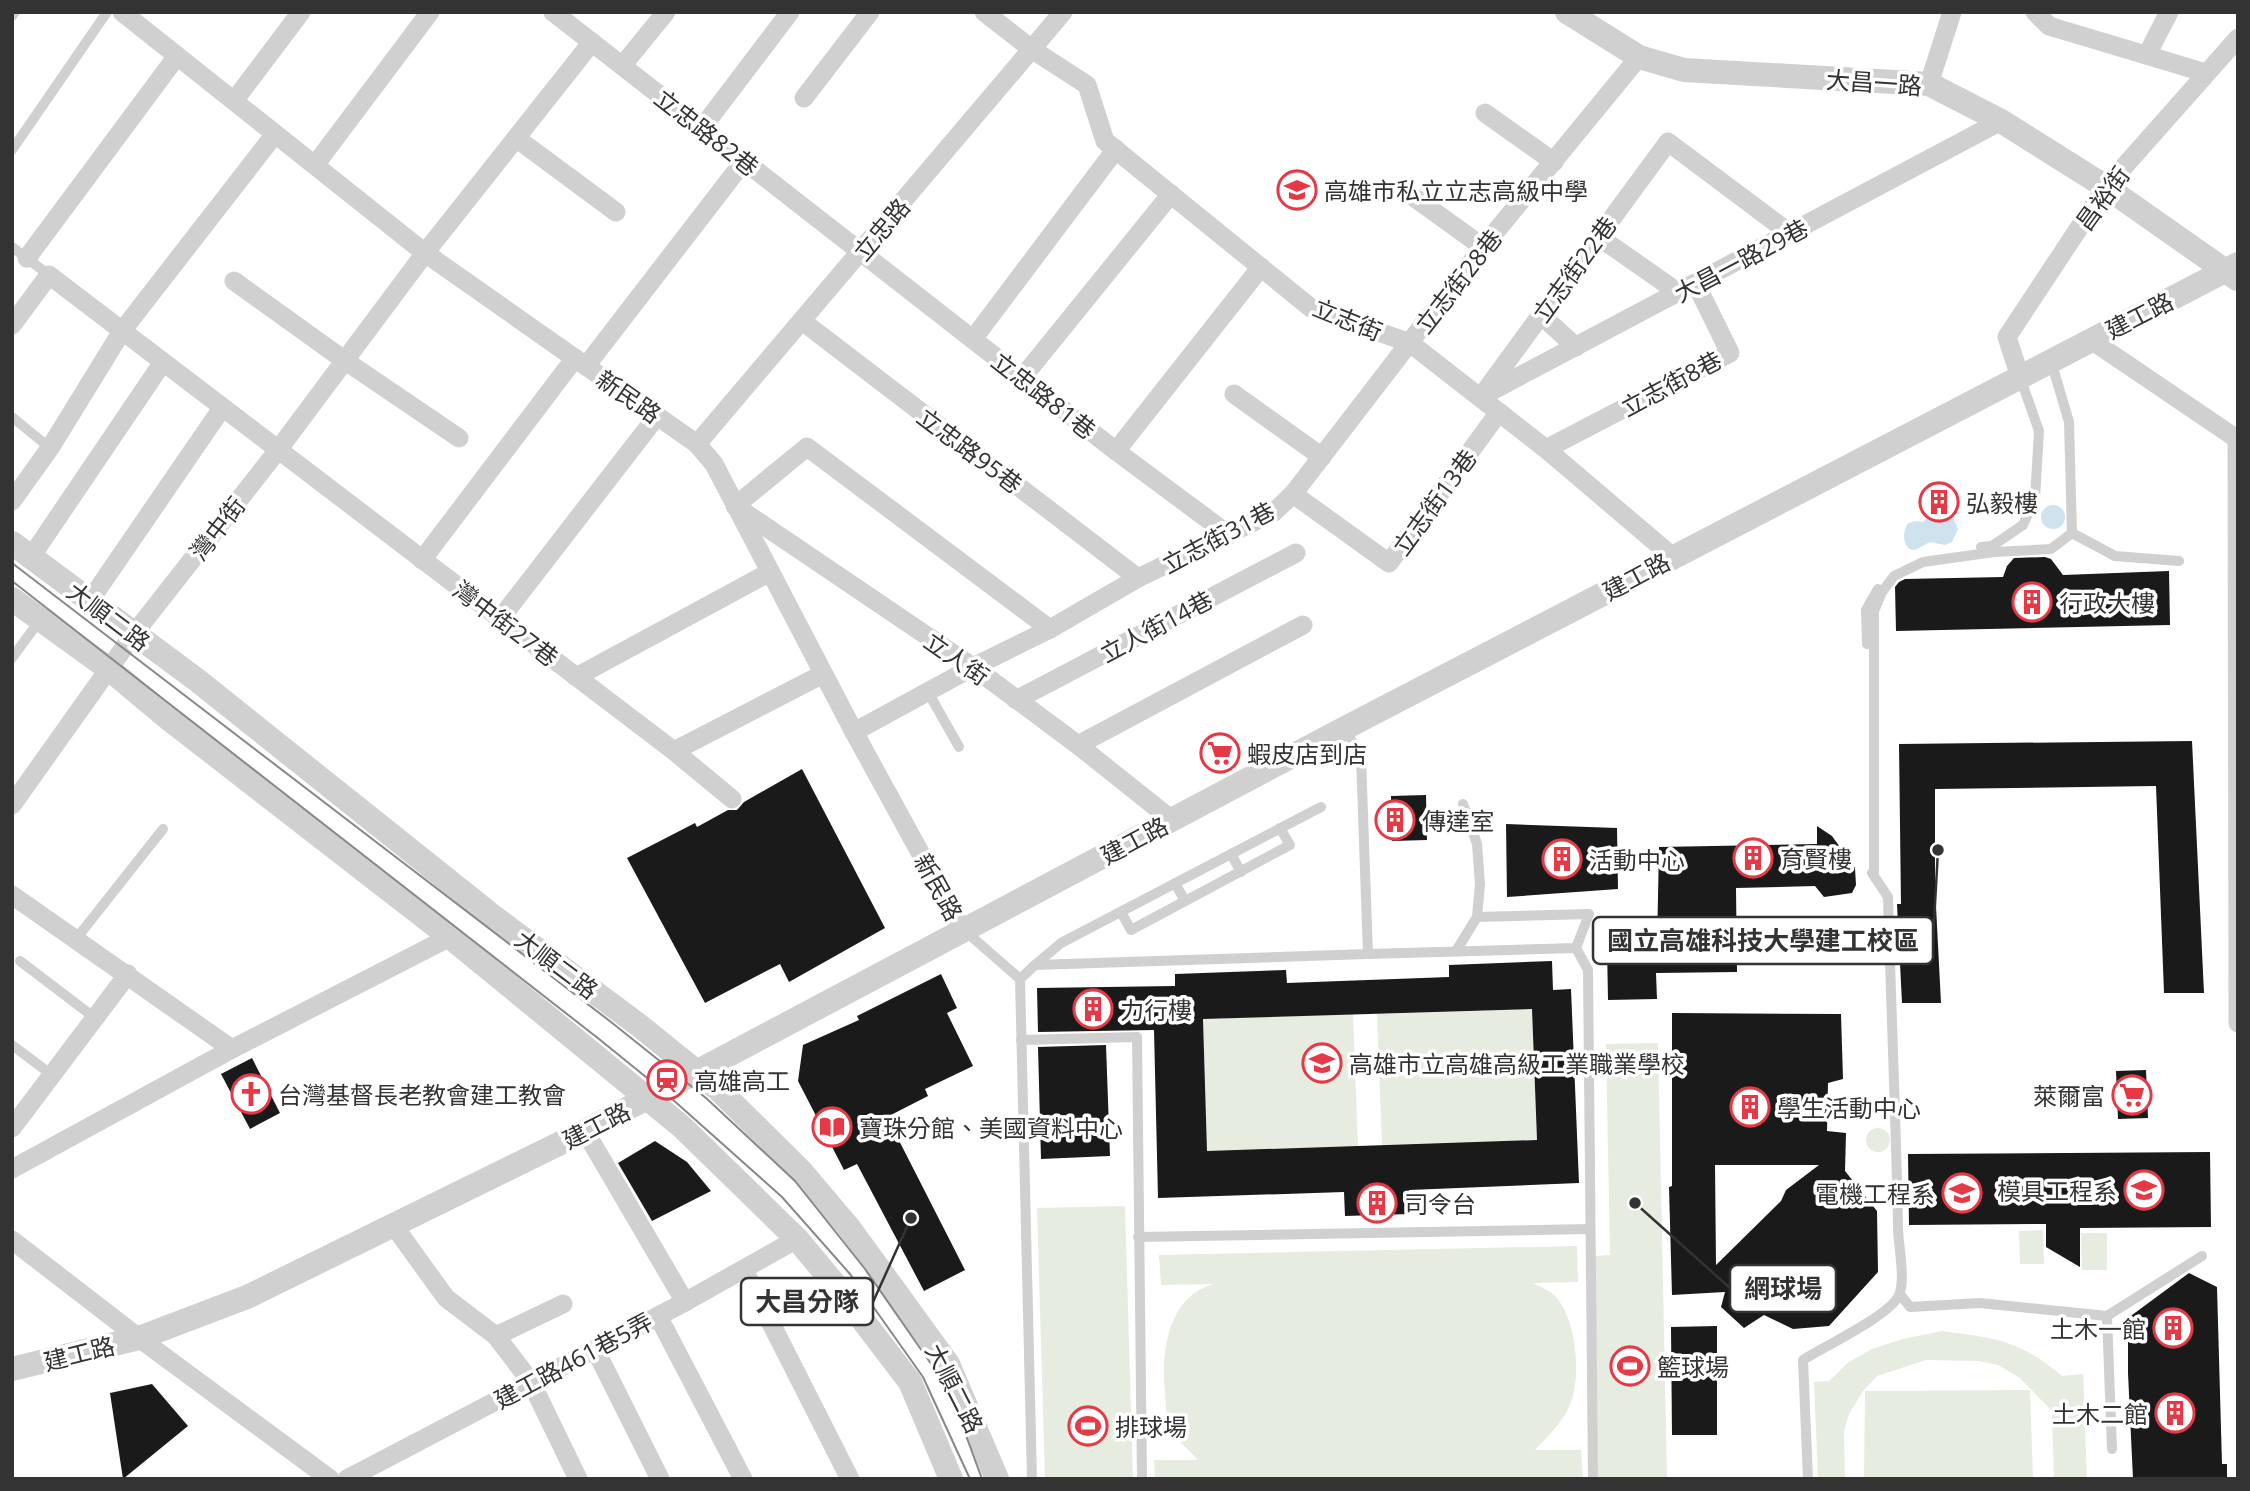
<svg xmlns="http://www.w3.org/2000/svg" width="2250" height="1491" viewBox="0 0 2250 1491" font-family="'Open Sans','Noto Sans TC',sans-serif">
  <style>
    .green { fill: #e6ecdf }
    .water { fill: #cfe2ee }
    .building { fill: #1a1a1a; fill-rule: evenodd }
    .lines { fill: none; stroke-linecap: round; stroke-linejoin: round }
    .service { stroke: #d0d0d0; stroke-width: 10 }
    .minor { stroke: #d0d0d0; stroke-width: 19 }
    .tertiary { stroke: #d0d0d0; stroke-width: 24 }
    .tram { stroke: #888; stroke-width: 2 }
    .labels { text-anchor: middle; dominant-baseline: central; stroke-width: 7; stroke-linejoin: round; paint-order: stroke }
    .street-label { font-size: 24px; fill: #333; stroke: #fff }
    .poi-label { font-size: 24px; fill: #333; stroke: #fff; text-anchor: start }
    .leader { fill: none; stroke: #333; stroke-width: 2.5 }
    .callout-dot { fill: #333; stroke: #fff; stroke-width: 2.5 }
    .callout { fill: #fff; stroke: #333; stroke-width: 2.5 }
    .callout-label { font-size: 26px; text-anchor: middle; font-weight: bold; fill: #333 }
  </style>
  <rect width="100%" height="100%" fill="#fff"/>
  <g class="green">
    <polygon points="1532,1009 1537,1140 1382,1145 1377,1014"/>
    <polygon points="1353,1014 1358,1146 1207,1151 1203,1019"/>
    <polygon points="1658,1043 1667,1477 1598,1478 1594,1256 1610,1255 1606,1044"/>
    <circle cx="1878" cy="1140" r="12"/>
    <polygon points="1125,1206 1133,1479 1045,1479 1037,1208"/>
    <polygon points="2043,1230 2044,1264 2020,1264 2019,1231"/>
    <polygon points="2081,1233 2107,1233 2107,1270 2082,1270"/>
    <path d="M1577 1246 1578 1282 1533 1283C1541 1287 1549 1290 1556 1297 1577 1321 1582 1379 1569 1407 1561 1424 1547 1437 1535 1450H1581L1583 1478 1155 1479 1154 1460H1198C1188 1449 1176 1440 1170 1426 1166 1417 1166 1404 1165 1394 1161 1352 1167 1298 1213 1284L1161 1285 1159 1255Z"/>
    <path d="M1942 1331C1996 1338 2019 1340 2062 1376L2083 1374 2087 1479H2054L2052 1411 2020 1378 1998 1365 1979 1361 1926 1360 1877 1376 1863 1391 1849 1414 1844 1431 1845 1479H1818L1814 1382 1829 1381 1849 1362 1872 1349 1903 1339Z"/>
    <polygon points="2030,1390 2033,1479 1864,1479 1865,1391"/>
  </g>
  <g class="water">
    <circle cx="2053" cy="517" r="12"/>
    <path d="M1945 511 1952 515 1958 529 1952 542 1945 545 1930 542 1915 550 1909 549C1902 541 1903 532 1908 523L1916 521 1923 522 1933 513Z"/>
  </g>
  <g class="building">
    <polygon points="1945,493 1948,508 1933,510 1930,495"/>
    <polygon points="2045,557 2051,559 2063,575 2169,571 2170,625 1896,631 1895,587 1899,582 1905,579 2003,577 2007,566 2014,558"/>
    <polygon points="2192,741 2204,993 2164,993 2156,786 1935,789 1935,887 1941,1003 1902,1003 1897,904 1901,904 1899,744"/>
    <polygon points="802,769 885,928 789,982 780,964 705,1003 627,858 695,823 697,827 728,810 737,810 744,802"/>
    <polygon points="1426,795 1427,840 1392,841 1391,796"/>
    <polygon points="1506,824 1617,828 1618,889 1507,897"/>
    <polygon points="1817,826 1832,836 1855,868 1856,885 1852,893 1824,897 1815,886 1736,888 1737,972 1656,973 1657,999 1608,1000 1607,946 1657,945 1659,847 1817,844"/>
    <path d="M1552 961 1553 990 1571 989 1579 1183 1409 1190 1410 1214 1345 1216 1344 1192 1158 1198 1154 1030 1038 1032 1037 988 1175 986V974L1286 970 1287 983 1449 977V965ZM1532 1009 1537 1140 1207 1151 1203 1019Z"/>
    <polygon points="941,974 957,1008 947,1013 973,1066 925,1089 928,1096 887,1117 965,1270 924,1291 857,1164 844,1170 798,1081 803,1045 859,1020 857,1016"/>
    <path d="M1672 1013 1841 1014 1843 1079 1828 1083 1827 1131 1846 1133 1845 1171 1877 1211 1878 1272 1829 1326 1793 1329 1764 1315 1744 1328 1721 1307 1725 1292 1672 1295 1669 1187 1672 1186ZM1715 1165H1819L1786 1190 1781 1201 1716 1265Z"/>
    <polygon points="1106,1045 1110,1156 1041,1159 1038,1047"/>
    <polygon points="252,1058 280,1113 250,1129 221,1074"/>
    <polygon points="2146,1070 2148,1118 2118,1119 2116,1071"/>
    <polygon points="655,1141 687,1162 711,1191 652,1221 618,1163"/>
    <polygon points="2210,1152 2211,1227 2080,1228 2080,1267 2046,1247 2046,1224 1909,1225 1908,1154"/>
    <polygon points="2189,1273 2217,1287 2222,1464 2227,1464 2227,1479 2133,1479 2128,1373 2128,1318"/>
    <polygon points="1717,1326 1717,1435 1672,1435 1671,1327"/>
    <polygon points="152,1384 188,1426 123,1479 110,1393"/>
  </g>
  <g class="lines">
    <g class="service">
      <polyline points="12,16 15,12"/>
      <polyline points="12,150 107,12"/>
      <polyline points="12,247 49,275"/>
      <polyline points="12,417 50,448"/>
      <polyline points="2072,533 2115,556 2179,561"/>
      <polyline points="1981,547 1992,546 2023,525 2035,498 2039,431 2020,377"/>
      <polyline points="1867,644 1866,610 1878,589"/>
      <polyline points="12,658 40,620"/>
      <polyline points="928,692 959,747"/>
      <polyline points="1463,804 1477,844 1480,884 1477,917"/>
      <polyline points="1231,854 1241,872"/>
      <polyline points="1874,873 1874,611 1882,592 1894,576 1923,562 1994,552 2051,549 2072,533 2069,422 2051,361"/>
      <polyline points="1175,883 1185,901"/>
      <polyline points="1121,912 1131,930 1290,845 1280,828"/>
      <polyline points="965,931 1020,979"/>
      <polyline points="76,939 163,829"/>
      <polyline points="1576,948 1588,970 1593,1479"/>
      <polyline points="1368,954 1576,948 1589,914 1477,917 1456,951"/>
      <polyline points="20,961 95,1018"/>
      <polyline points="1035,965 1061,943 1321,807"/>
      <polyline points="1021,1040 1137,1037 1142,1479"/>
      <polyline points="12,1045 52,1075"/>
      <polyline points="1138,1237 1590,1229"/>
      <polyline points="1900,1294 1910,1307 1980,1303 2107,1316 2202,1256"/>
      <polyline points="2107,1316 2112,1449"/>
      <polyline points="1032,1479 1020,979 1035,965 1368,954 1361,758 1345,728"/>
      <path d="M1808 1479 1803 1360C1823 1347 1891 1315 1899 1295 1906 1279 1898 1245 1898 1227 1896 1117 1891 1007 1888 897L1872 873"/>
    </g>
    <g class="minor">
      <polyline points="122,12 425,253 697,444 714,464 854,732 962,929"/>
      <polyline points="553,12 1116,451 1229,535"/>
      <polyline points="984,12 1033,50 1087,85 1105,141 1311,308 1410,343 1546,449 1673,557"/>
      <polyline points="2035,12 2049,26 2206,73"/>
      <polyline points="2147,55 2169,12"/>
      <polyline points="622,66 666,12"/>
      <polyline points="1929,84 1952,12"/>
      <polyline points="804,98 870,12"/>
      <polyline points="234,101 301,12"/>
      <polyline points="1485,113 1554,162"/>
      <polyline points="702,128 790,12"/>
      <polyline points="516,138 616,212"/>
      <polyline points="315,165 430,12"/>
      <polyline points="1415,198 1483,247"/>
      <polyline points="1599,237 1679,293"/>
      <polyline points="27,258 177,56"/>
      <polyline points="234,281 344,360 459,438"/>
      <polyline points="1541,315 1576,347"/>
      <polyline points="802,321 1138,578"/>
      <polyline points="12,325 49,275 674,751 732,799"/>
      <polyline points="973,339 1116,149"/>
      <polyline points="2091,340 2237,439 2238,1023"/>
      <polyline points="586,366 744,161"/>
      <polyline points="2020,377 2007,337 2106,187 2238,38"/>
      <polyline points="1022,378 1171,194"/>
      <polyline points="1234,394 1322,457"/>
      <polyline points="1483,394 1668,142 1791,234"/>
      <polyline points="1480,397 2001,121"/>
      <polyline points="697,444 1063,12"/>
      <polyline points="1546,449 1730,353 1696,284"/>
      <polyline points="1116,451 1261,267"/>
      <polyline points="1293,494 1389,563 1499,412"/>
      <polyline points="12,501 50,448 122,331 275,134"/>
      <polyline points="31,557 163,362"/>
      <polyline points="422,560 575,358"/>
      <polyline points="89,602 222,408"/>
      <polyline points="500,619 657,416"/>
      <polyline points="1050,629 807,447 735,506 973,667 1078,745 1172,820"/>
      <polyline points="576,677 770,572"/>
      <polyline points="1016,700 1296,553"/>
      <polyline points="854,732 973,667 1050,629 1138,578 1274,512 1293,494 1483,247 1639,57"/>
      <polyline points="1078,745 1303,625"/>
      <polyline points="674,751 823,674"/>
      <polyline points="12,805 133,635 278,450 425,253 592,42"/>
      <polyline points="12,895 232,1049"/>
      <polyline points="12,1128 128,974"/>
      <polyline points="585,1131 685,1302"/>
      <polyline points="12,1169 232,1049 450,937"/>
      <polyline points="394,1226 446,1298 496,1336 531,1382 578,1479"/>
      <polyline points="12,1240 139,1338 330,1479"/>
      <polyline points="744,1270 850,1479"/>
      <polyline points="658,1316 743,1479"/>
      <polyline points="496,1336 563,1304"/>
      <polyline points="595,1349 660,1479"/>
      <polyline points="347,1479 685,1302 797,1239"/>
    </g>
    <g class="tertiary">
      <polyline points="1567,12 1639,57 1684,70 1929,84 2001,121 2106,187 2237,279"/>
      <polyline points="12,543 197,680 490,914 640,1026 718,1089 801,1171 850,1229 948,1364 997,1479"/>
      <polyline points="12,599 109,669 169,719 450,937 681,1126 797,1239 842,1293 910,1382 951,1479"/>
      <polyline points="12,1369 139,1338 247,1297 585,1131 1345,728 2238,264"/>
    </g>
    <g class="tram">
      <polyline points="12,563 611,1022 706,1098 795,1181 865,1269 936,1371 964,1430 982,1479"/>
      <polyline points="12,581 599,1039 662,1090 782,1197 850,1274 923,1377 970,1479"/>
    </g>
  </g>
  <defs>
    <g id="school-ring" transform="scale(2.0125)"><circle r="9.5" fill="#fff" stroke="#e63946" stroke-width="1.5"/><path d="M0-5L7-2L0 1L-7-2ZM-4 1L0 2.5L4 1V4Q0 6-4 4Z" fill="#e63946"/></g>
    <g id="building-ring" transform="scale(2.0125)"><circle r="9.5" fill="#fff" stroke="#e63946" stroke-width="1.5"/><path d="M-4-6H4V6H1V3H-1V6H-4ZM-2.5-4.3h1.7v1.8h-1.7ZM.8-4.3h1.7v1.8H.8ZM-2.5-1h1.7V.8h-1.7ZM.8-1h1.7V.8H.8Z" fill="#e63946"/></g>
    <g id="supermarket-ring" transform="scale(2.0125)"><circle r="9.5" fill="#fff" stroke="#e63946" stroke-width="1.5"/><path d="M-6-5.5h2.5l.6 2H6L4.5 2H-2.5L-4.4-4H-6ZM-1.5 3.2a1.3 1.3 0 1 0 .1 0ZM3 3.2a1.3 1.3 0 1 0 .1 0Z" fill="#e63946"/></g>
    <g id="station-ring" transform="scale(2.0125)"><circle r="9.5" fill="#fff" stroke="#e63946" stroke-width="1.5"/><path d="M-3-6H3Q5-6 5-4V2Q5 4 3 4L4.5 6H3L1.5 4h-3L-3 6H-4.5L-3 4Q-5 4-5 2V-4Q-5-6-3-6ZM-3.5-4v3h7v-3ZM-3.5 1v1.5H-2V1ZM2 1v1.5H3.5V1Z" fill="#e63946"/></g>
    <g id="church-ring" transform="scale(2.0125)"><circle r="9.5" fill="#fff" stroke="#e63946" stroke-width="1.5"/><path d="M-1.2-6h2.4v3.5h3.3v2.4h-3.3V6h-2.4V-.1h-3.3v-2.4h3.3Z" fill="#e63946"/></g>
    <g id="library-ring" transform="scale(2.0125)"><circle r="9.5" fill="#fff" stroke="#e63946" stroke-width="1.5"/><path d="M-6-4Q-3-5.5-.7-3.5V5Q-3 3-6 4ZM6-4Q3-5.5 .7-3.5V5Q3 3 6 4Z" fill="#e63946"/></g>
    <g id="university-ring" transform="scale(2.0125)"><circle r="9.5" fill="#fff" stroke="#e63946" stroke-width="1.5"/><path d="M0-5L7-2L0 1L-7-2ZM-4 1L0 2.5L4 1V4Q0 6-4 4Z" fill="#e63946"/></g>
    <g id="stadium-ring" transform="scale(2.0125)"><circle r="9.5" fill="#fff" stroke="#e63946" stroke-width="1.5"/><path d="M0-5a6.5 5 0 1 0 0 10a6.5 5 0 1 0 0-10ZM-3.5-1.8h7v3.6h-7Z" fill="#e63946"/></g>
  </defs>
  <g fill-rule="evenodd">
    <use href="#school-ring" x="1297" y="190"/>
    <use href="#building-ring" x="1939" y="502"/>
    <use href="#building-ring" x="2032" y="602"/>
    <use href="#supermarket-ring" x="1220" y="753"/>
    <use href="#building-ring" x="1395" y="820"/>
    <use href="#building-ring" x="1753" y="858"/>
    <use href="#building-ring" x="1562" y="859"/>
    <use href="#building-ring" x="1093" y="1009"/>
    <use href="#school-ring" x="1322" y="1063"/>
    <use href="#station-ring" x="667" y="1080"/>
    <use href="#church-ring" x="251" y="1094"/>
    <use href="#supermarket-ring" x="2132" y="1095"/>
    <use href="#building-ring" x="1750" y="1107"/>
    <use href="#library-ring" x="832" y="1127"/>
    <use href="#university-ring" x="2144" y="1190"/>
    <use href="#university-ring" x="1962" y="1193"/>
    <use href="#building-ring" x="1377" y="1203"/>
    <use href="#building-ring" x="2173" y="1328"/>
    <use href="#stadium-ring" x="1630" y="1366"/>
    <use href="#building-ring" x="2175" y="1413"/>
    <use href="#stadium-ring" x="1088" y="1426"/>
  </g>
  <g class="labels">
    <g class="street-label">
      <text transform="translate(1874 82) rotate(4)">大昌一路</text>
      <text transform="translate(707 132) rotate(38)">立忠路82巷</text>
      <text transform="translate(2102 198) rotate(-54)">昌裕街</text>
      <text transform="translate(881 229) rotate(-50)">立忠路</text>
      <text transform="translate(1741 260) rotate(-28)">大昌一路29巷</text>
      <text transform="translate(1574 269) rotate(-54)">立志街22巷</text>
      <text transform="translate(1458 281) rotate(-52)">立志街28巷</text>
      <text transform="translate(2139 315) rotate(-27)">建工路</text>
      <text transform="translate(1348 319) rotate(22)">立志街</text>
      <text transform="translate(1671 383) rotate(-28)">立志街8巷</text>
      <text transform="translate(1044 395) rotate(38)">立忠路81巷</text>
      <text transform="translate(629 396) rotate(35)">新民路</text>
      <text transform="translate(970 450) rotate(37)">立忠路95巷</text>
      <text transform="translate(1434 502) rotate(-54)">立志街13巷</text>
      <text transform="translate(217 528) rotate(-52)">灣中街</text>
      <text transform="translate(1218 537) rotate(-28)">立志街31巷</text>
      <text transform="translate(1636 576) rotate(-28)">建工路</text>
      <text transform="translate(109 616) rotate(37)">大順二路</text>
      <text transform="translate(506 623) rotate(37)">灣中街27巷</text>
      <text transform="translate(1156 626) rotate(-28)">立人街14巷</text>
      <text transform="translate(957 658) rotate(35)">立人街</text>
      <text transform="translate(1134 840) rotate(-28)">建工路</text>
      <text transform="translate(939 887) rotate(61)">新民路</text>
      <text transform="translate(557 964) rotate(37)">大順二路</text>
      <text transform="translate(596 1125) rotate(-27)">建工路</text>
      <text transform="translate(79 1353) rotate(-14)">建工路</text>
      <text transform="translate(573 1360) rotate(-28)">建工路461巷5弄</text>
      <text transform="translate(955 1388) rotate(63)">大順二路</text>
    </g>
    <g class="poi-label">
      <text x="1324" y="190">高雄市私立立志高級中學</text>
      <text x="1966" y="502">弘毅樓</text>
      <text x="2059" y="602">行政大樓</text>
      <text x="1247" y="753">蝦皮店到店</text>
      <text x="1422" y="820">傳達室</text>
      <text x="1780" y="858">育賢樓</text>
      <text x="1589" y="859">活動中心</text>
      <text x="1120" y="1009">力行樓</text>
      <text x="1349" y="1063">高雄市立高雄高級工業職業學校</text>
      <text x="694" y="1080">高雄高工</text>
      <text x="278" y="1094">台灣基督長老教會建工教會</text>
      <text x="2105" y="1095" text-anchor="end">萊爾富</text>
      <text x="1777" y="1107">學生活動中心</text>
      <text x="859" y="1127">寶珠分館、美國資料中心</text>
      <text x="2117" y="1190" text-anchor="end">模具工程系</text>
      <text x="1935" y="1193" text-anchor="end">電機工程系</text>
      <text x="1404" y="1203">司令台</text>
      <text x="2146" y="1328" text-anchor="end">土木一館</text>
      <text x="1657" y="1366">籃球場</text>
      <text x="2148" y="1413" text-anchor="end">土木二館</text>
      <text x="1115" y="1426">排球場</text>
    </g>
  </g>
  <path class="leader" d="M1938 850L1933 940M1635 1203L1730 1288M911 1218L873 1302"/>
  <g class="callout-dot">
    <circle cx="1938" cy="850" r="7"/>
    <circle cx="1635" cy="1203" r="7"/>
    <circle cx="911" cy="1218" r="7"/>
  </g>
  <g class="callout">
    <rect x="1593" y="917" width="340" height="47" rx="7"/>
    <rect x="1730" y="1265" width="106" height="47" rx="7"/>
    <rect x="741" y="1278" width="132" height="47" rx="7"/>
  </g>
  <g class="callout-label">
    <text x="1763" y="950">國立高雄科技大學建工校區</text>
    <text x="1783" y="1298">網球場</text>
    <text x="807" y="1311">大昌分隊</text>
  </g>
  <rect width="2250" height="1491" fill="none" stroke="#333333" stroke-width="28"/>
</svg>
